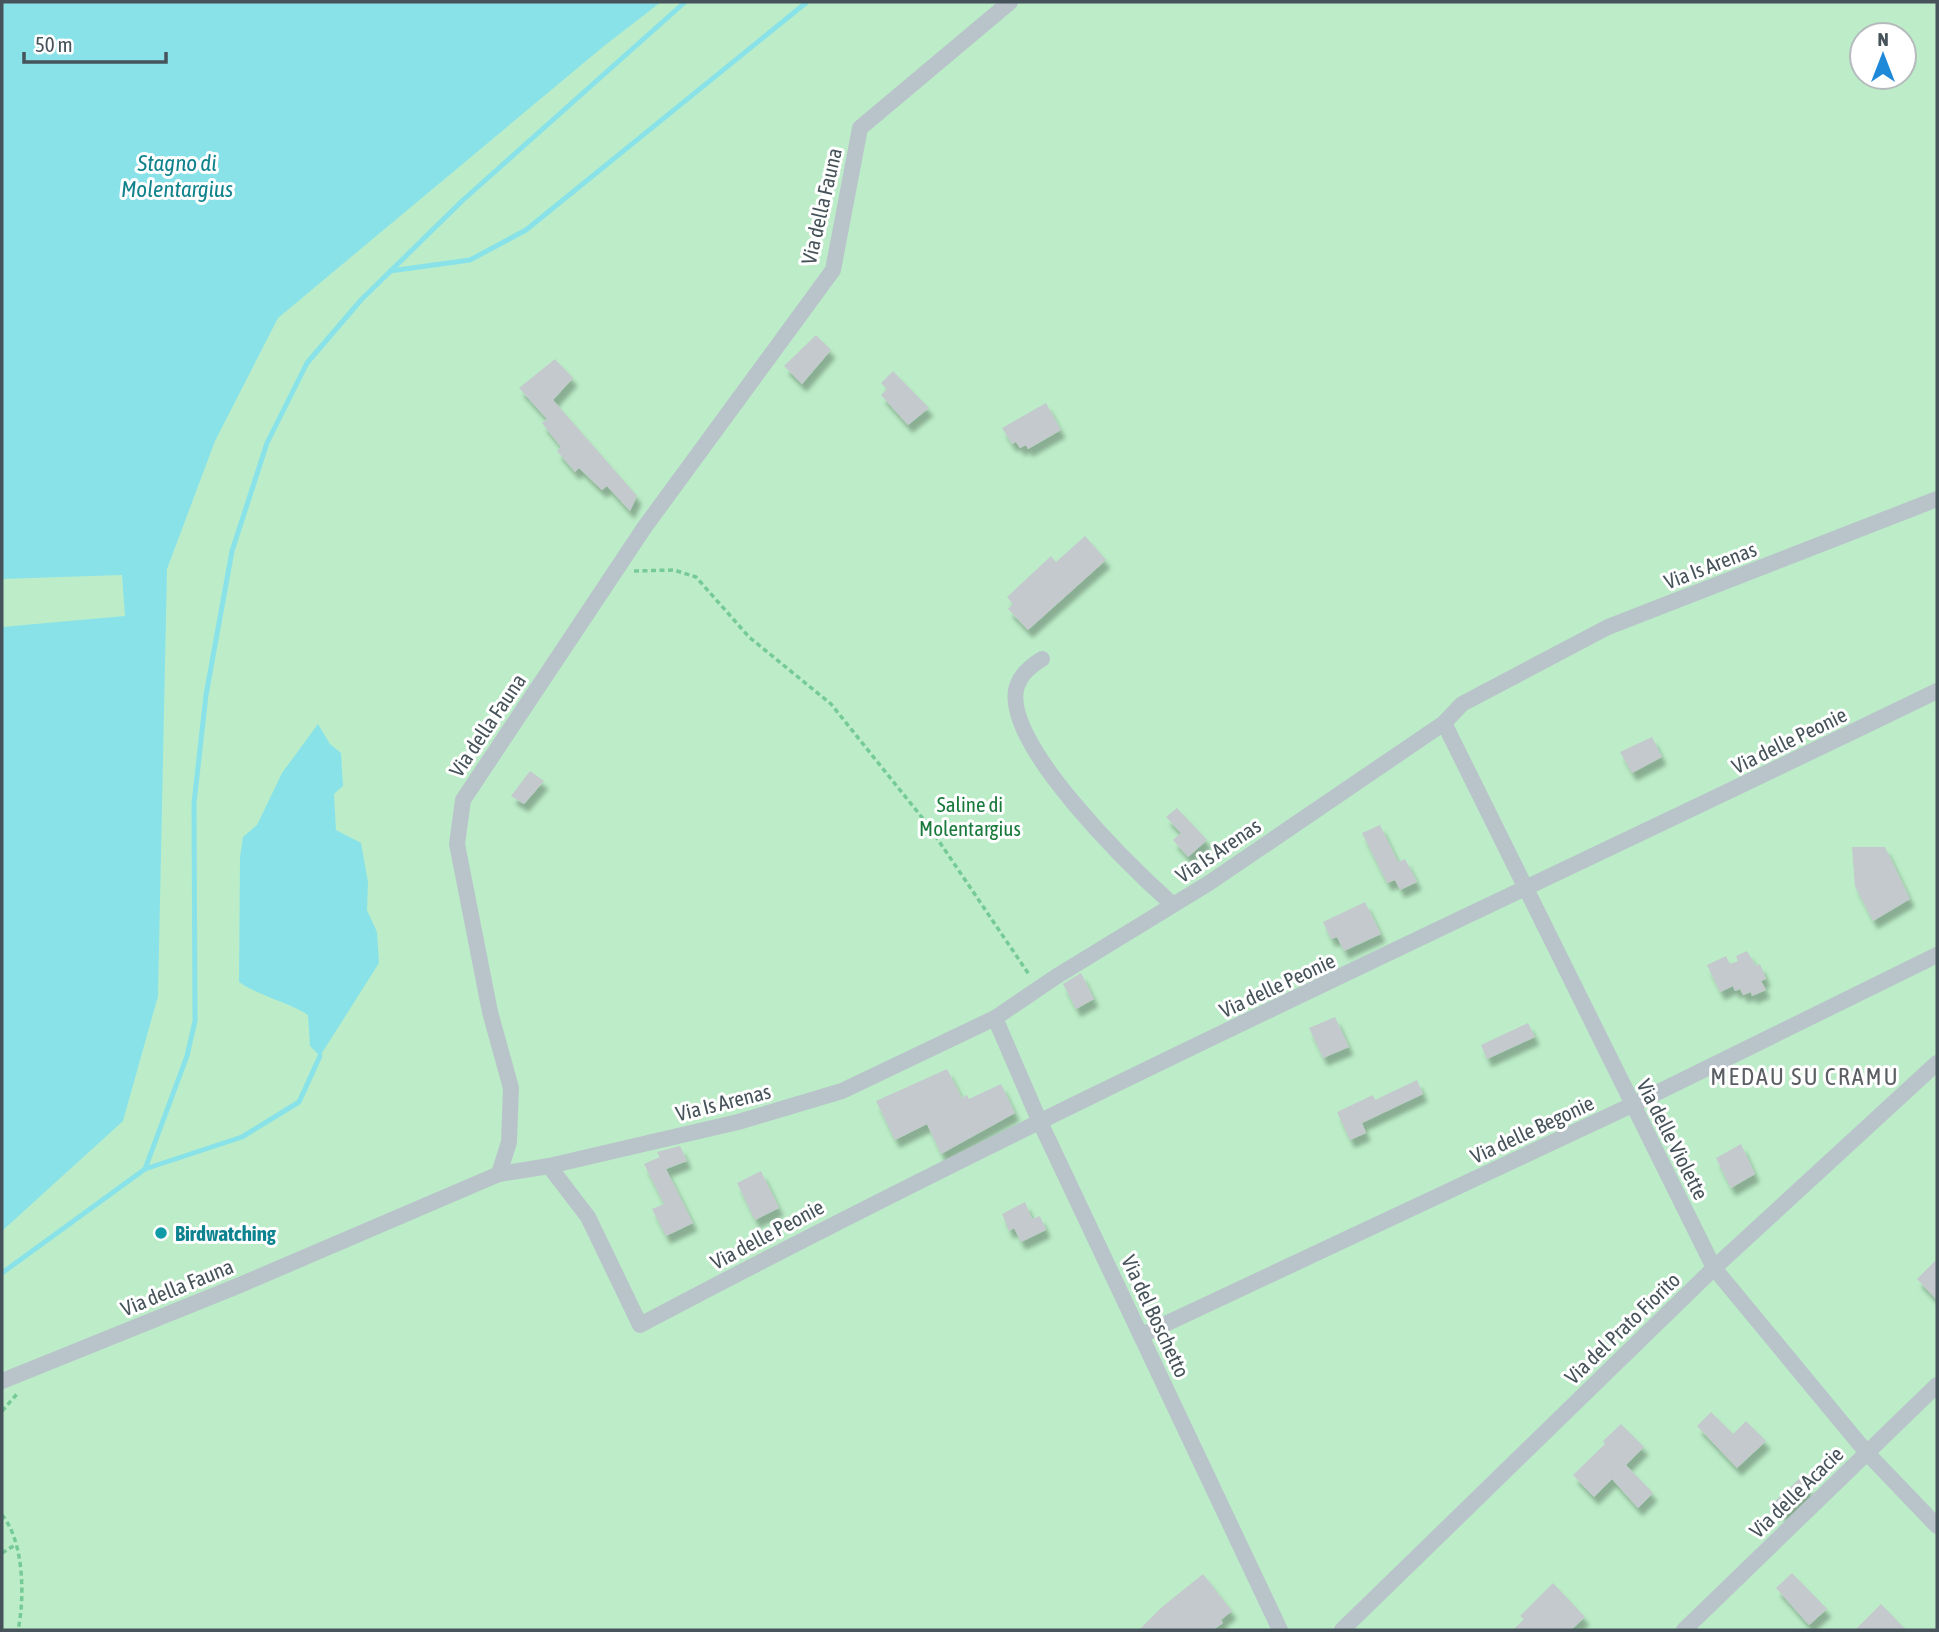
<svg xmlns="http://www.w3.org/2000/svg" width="1939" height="1632" viewBox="0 0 1939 1632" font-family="'Asap Condensed',sans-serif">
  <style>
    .green { fill: #bcedc8; fill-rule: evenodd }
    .water { fill: #8ae2e9 }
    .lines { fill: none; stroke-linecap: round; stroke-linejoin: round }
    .stream { stroke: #8ae2e9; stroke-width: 5 }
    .building { fill: #c4c9cd; filter: url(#shadow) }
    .path { stroke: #75ca95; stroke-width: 3.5; stroke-dasharray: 5 3.5; stroke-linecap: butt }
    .street { stroke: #b9c4ca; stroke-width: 16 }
    .culture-dot { fill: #0f9aa8; stroke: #fff; stroke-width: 2.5 }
    .labels { text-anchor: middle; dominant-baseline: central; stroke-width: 6; stroke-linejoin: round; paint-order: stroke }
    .street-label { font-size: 21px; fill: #46535a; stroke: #fff }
    .park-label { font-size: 21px; fill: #19793c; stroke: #fff }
    .culture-label { font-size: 21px; font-weight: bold; fill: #0d838f; stroke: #fff; text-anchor: start }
    .water-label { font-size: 23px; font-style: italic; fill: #10838d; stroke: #fff }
    .quarter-label { font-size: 24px; letter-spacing: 2px; fill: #5a5e62; stroke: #fff }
  </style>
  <defs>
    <filter id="shadow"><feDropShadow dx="4.5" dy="8" stdDeviation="2" flood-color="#0004"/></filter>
  </defs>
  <rect width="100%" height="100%" fill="#f0eded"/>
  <path class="green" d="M2 2H1937V1630H2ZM1862 35H1904V77H1862Z"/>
  <g class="water">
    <polygon points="2,2 661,2 604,46 278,318 215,441 167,569 158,996 123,1121 2,1231 2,627 125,616 122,575 2,579"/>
    <path d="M318 724 330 744 341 753 343 786 334 794 336 830 361 843 368 882 367 910 377 932 379 963 320 1056 310 1046 308 1015C286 1001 261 997 239 982L240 857 243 837 257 825 282 773Z"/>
  </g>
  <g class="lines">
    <g class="stream">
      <polyline points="390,271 470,260 526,230 807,2"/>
      <polyline points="145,1169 187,1056 195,1021 194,803 206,695 232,551 267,443 307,363 361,300 462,201 685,2"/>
      <polyline points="2,1273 145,1169 242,1137 299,1102 320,1056"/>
    </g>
  </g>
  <g class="building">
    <polygon points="816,335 831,350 802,384 784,366"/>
    <polygon points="555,359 573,378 553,400 637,496 630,511 607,486 602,490 579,468 575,472 557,451 561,447 542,423 547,419 519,388"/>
    <polygon points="893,371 929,408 908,425 881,395 887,389 881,383"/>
    <polygon points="1046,403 1061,430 1028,449 1026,445 1020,448 1016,442 1012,444 1002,428"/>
    <polygon points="1085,536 1106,560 1028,630 1008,609 1013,604 1007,597 1051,556 1056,562"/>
    <polygon points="1652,737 1662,757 1632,773 1620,752"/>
    <polygon points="530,771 544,781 524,804 511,796"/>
    <polygon points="1177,808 1207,840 1188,857 1173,840 1181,833 1166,817"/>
    <polygon points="1380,825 1398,862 1405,859 1417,882 1400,890 1395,880 1387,883 1362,833"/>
    <polygon points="1852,847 1885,847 1910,899 1873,921 1855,886"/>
    <polygon points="1365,902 1381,934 1344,951 1337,937 1331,939 1323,922"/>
    <polygon points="1747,951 1756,966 1760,964 1766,979 1761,981 1766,990 1752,996 1751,992 1743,995 1740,989 1735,991 1733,986 1720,992 1707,965 1726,956 1730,964 1738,961 1736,956"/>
    <polygon points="1081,973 1094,999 1076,1009 1063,984"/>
    <polygon points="1335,1017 1349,1047 1323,1058 1309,1028"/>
    <polygon points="1528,1023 1535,1037 1487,1059 1481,1045"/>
    <polygon points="947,1069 962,1098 967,1095 969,1099 1001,1084 1015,1113 941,1154 927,1124 895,1140 876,1101"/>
    <polygon points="1417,1080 1423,1094 1362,1123 1366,1133 1350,1140 1337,1112 1373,1095 1375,1100"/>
    <polygon points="1741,1144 1755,1174 1731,1188 1716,1158"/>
    <polygon points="680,1146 687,1161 666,1169 657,1152"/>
    <polygon points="660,1157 693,1223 666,1236 652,1209 664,1204 644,1164"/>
    <polygon points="761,1171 779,1208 755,1220 737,1183"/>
    <polygon points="1025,1202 1032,1219 1040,1216 1046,1230 1021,1242 1014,1228 1009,1231 1002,1214"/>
    <polygon points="1937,1259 1937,1300 1917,1279"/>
    <polygon points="1711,1412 1733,1434 1746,1421 1766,1441 1737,1468 1697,1426"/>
    <polygon points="1621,1424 1644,1447 1626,1465 1653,1493 1638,1508 1612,1479 1594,1497 1573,1475 1605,1444 1603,1441"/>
    <polygon points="1800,1478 1811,1491 1785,1516 1772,1504"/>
    <polygon points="1792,1573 1827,1609 1809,1625 1776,1588"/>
    <polygon points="1203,1574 1232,1611 1221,1620 1223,1623 1213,1630 1139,1630 1162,1607"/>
    <polygon points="1553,1583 1585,1617 1571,1630 1513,1630 1524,1619 1520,1616"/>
    <polygon points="1881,1604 1906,1630 1855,1630"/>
  </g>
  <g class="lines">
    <g class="path">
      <polyline points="634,571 674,570 696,577 749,637 831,704 928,825 1030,976"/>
      <polyline points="2,1411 17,1394"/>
      <path d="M2 1515C24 1541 25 1598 18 1630"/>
      <polyline points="2,1553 15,1545"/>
    </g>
    <g class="street">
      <path d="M1042 659C1032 665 1021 674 1017 686 999 741 1134 870 1173 905"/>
      <polyline points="1444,723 1714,1268 1867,1453 1937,1526"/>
      <polyline points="995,1018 1039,1120 1280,1630"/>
      <path d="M549 1166 588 1217 640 1325C1065 1100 1504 901 1937 691"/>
      <polyline points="499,1174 549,1166 738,1122 842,1091 995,1018 1057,976 1209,883 1444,723 1462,704 1608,627 1937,499"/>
      <polyline points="1142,1335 1632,1105 1937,955"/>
      <polyline points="2,1381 240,1285 499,1174 509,1142 511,1088 490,1012 457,844 463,800 644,528 833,270 860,128 1010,2"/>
      <polyline points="1342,1630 1714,1268 1937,1063"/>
      <polyline points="1684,1630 1937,1385"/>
    </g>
  </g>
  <circle class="culture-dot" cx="161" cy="1233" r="7"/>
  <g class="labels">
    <g class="street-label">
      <text transform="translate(821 206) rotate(-77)">Via della Fauna</text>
      <text transform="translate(1710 565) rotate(-21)">Via Is Arenas</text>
      <text transform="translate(487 725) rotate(-56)">Via della Fauna</text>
      <text transform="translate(1789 740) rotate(-26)">Via delle Peonie</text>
      <text transform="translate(1218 850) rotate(-34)">Via Is Arenas</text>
      <text transform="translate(1277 985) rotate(-25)">Via delle Peonie</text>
      <text transform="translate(723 1102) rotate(-14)">Via Is Arenas</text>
      <text transform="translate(1532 1129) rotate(-25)">Via delle Begonie</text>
      <text transform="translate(1673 1139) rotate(63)">Via delle Violette</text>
      <text transform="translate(767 1234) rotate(-28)">Via delle Peonie</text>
      <text transform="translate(177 1287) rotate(-22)">Via della Fauna</text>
      <text transform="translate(1156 1316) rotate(65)">Via del Boschetto</text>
      <text transform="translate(1622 1328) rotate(-44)">Via del Prato Fiorito</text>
      <text transform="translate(1796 1492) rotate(-44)">Via delle Acacie</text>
    </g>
    <g class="park-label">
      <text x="970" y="804">Saline di<tspan x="970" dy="24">Molentargius</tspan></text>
    </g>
    <g class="culture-label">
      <text x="175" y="1233">Birdwatching</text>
    </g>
    <g class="water-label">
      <text x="177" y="163">Stagno di<tspan x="177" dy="26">Molentargius</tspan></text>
    </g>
    <g class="quarter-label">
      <text x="1805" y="1076">MEDAU SU CRAMU</text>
    </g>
  </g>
  <rect width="1939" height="1632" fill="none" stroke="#46535a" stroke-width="7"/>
  <g transform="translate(1883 56)"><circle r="33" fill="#ffffff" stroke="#b5babd" stroke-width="2"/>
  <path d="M0-5L12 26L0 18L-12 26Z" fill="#1e88d9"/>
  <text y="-10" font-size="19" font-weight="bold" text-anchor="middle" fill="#46535a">N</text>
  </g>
  <path d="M24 52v10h142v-10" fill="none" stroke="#46535a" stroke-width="3.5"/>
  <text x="35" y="52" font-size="21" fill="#46535a" stroke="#ffffff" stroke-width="5" paint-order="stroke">50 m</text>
</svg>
